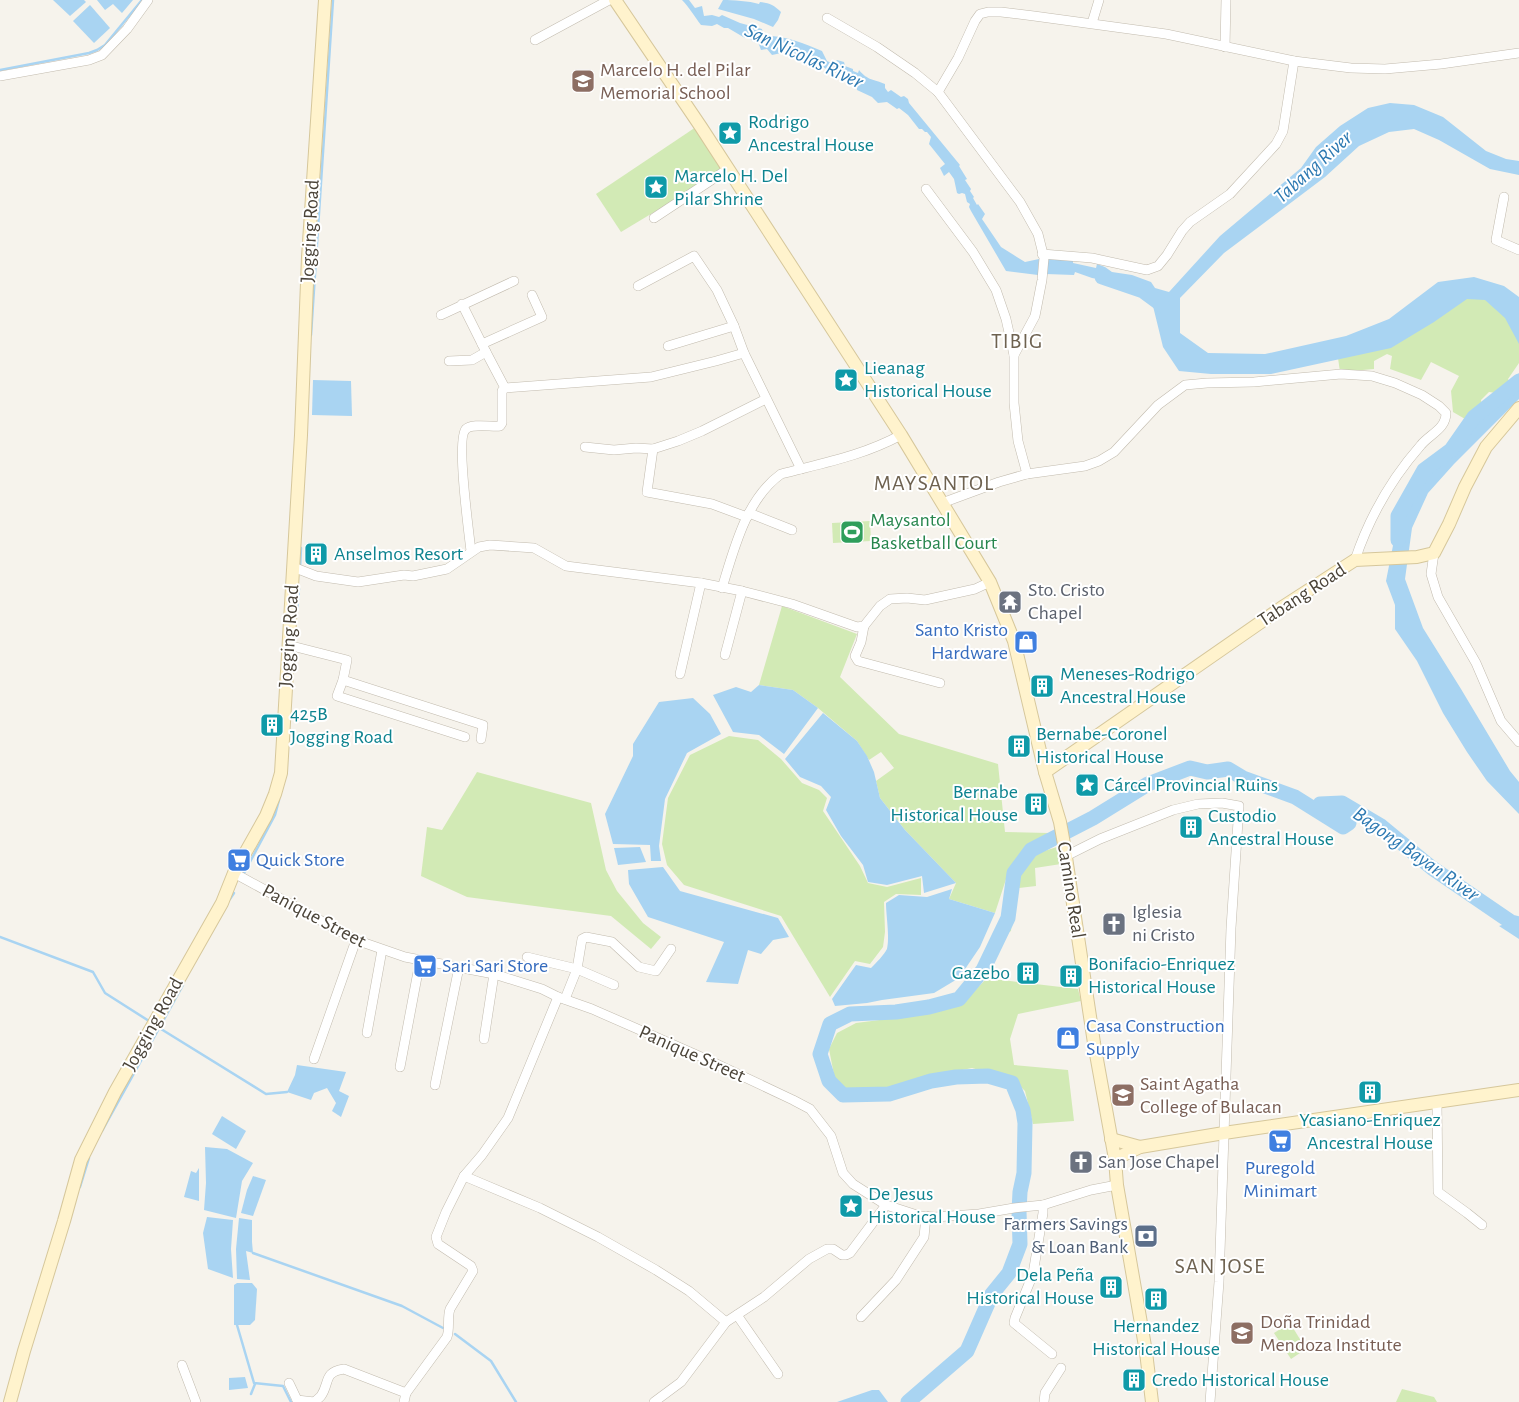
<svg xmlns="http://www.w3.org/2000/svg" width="1519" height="1402" viewBox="0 0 1519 1402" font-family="'Alegreya Sans',sans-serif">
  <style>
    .green { fill: #d2eab5 }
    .water { fill: #a9d4f2 }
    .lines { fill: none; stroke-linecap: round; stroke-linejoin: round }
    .stream { stroke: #a9d4f2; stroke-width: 2.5 }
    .river { stroke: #a9d4f2; stroke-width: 15 }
    .street-casing { stroke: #c2bbae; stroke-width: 10 }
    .secondary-casing { stroke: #d6c79b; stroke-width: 14 }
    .street { stroke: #fff; stroke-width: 9 }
    .secondary { stroke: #fff3cd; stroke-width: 12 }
    .labels { text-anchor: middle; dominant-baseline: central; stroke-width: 4; stroke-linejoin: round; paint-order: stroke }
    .education-label { font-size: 20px; fill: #785e54; stroke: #fff; text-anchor: start }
    .culture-label { font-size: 20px; fill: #0d838f; stroke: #fff; text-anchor: start }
    .street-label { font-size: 20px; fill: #4b4439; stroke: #fff }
    .leisure-label { font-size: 20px; fill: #27864d; stroke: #fff; text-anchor: start }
    .worship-label { font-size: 20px; fill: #5b616d; stroke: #fff; text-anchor: start }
    .shop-label { font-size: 20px; fill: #366cbe; stroke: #fff; text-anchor: start }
    .service-label { font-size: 20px; fill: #4e5e75; stroke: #fff; text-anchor: end }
    .water-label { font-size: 21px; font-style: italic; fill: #2e7ab2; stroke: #fff }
    .quarter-label { font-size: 22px; letter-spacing: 1px; fill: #6e6250; stroke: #fff }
  </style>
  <rect width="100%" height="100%" fill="#f6f3ec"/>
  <g class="green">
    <polygon points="696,127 724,170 621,232 596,194"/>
    <polygon points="1481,290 1519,324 1519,363 1508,379 1511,384 1508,386 1504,385 1496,393 1489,392 1481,400 1482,406 1465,419 1453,412 1451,391 1459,376 1431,362 1421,380 1390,369 1392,356 1387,354 1374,361 1374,369 1340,372 1338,358"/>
    <polygon points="870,521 871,541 833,543 832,523"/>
    <polygon points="782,606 857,634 840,677 899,734 998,764 1005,832 1049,833 1027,851 1008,873 995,913 949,899 956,883 905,830 880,798 876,781 894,768 881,752 869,760 857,741 818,708 793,690 759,685"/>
    <polygon points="729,736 758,740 781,759 802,783 819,790 827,798 823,811 860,866 868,883 887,887 921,878 921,895 896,894 884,902 885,932 883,947 870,964 855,961 830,997 781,916 684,885 667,865 662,844 668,798 690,755"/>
    <polygon points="477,772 591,803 606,870 617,891 643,923 661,937 651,949 611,916 467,897 421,876 427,827 442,830"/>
    <polygon points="1057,847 1061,864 1035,868 1036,886 1019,888 1017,900 1013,906 1011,931 1003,936 1008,922 1016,874 1031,855"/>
    <polygon points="985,980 1002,980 1078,989 1081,1001 1018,1014 1010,1039 1014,1065 1068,1070 1074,1121 1033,1124 1025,1091 1014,1080 972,1068 938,1075 892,1090 848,1091 835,1080 829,1049 837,1033 856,1023 911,1016 962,1004"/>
    <polygon points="1290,1323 1306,1349 1291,1359 1274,1333"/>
    <polygon points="1402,1389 1434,1397 1437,1402 1396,1402"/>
  </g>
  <g class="water">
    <polygon points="53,0 84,0 86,2 70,16"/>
    <polygon points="97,0 133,0 122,13 113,4 105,10"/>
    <path d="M682 0H689L695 8 702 6 704 16 712 15 719 17 722 15 740 23 762 29 763 36C785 35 803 43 822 51L827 61 834 64 837 60 844 62 845 66 853 69V71L858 73 859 70C868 81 874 79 885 84V88L888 92 891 90 901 97 904 96 908 99 909 103 960 165 959 166 967 179 965 180 971 189 970 191 974 197 973 198 977 205 978 204 985 214 982 219 1001 247 1025 262 1039 259 1038 275 1006 271 971 211 969 207 970 204 967 202 965 194 962 193 959 194 957 193 954 179 949 172 944 176 940 168 945 164 929 144 931 137 927 132H925L922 129H919L908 115 899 108 897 109 887 102 878 103 872 97 857 90 856 81 854 82 845 75 830 71 814 62 794 55 789 56 786 52 772 55 767 49 761 50 758 42H753L748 36 745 38 728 28H724L717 24 712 26 701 25C695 17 689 7 682 0Z"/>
    <path d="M723 0C733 0 749 1 759 4L760 2C769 3 774 5 781 12L778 20 773 27 754 19 718 9Z"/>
    <polygon points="90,5 110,28 94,43 73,21"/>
    <path d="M1390 103 1414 105 1443 117 1486 151 1506 159 1519 161V175L1490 169 1439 140 1414 129 1389 132 1359 146 1325 177 1224 253 1180 298V333L1208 353 1265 354 1346 336 1389 319 1438 282 1474 277 1504 286 1519 297V344L1505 318 1485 300 1467 299 1434 322 1391 348 1271 374H1211L1179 371 1163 347 1152 302 1144 290 1135 289C1133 285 1129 283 1125 284L1092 278 1075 272 1074 275 1046 274 1048 255 1073 259V263L1096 268 1097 264 1105 267 1112 272 1132 275 1151 282 1155 288 1169 292 1220 236 1301 168 1316 147 1340 126 1368 108Z"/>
    <polygon points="1519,373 1519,399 1454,464 1428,493 1412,528 1405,579 1423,628 1461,689 1510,771 1519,782 1519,814 1487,781 1467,752 1443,713 1417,661 1395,629 1395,605 1386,581 1402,500 1437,455 1487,411"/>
    <polygon points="313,380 351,381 352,416 312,415"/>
    <polygon points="759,685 793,690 818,708 784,754 759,735 733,732 713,695 736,687 751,692"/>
    <polygon points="693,698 710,714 721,734 687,753 665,799 659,846 661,861 651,861 650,845 613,844 605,814 633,756 633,744 659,702"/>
    <polygon points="823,713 857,741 867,756 874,772 880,798 905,830 956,883 924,893 922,876 887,885 868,882 863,865 841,836 826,810 831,797 821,786 800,777 785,759"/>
    <polygon points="640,847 646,862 618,865 614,848"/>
    <polygon points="663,867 680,891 778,918 789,937 773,940 761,954 748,950 738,984 706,982 724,942 648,917 629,884 628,870"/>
    <path d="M952 889 949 899 995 913 980 947 959 978 934 993 882 1000 867 1003 835 1006 832 999 856 965 871 968C876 963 884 955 887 949 890 938 886 915 886 903L899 895 927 897Z"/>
    <polygon points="1514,921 1519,922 1519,939 1499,926"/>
    <polygon points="297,1065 346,1072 339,1091 349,1096 341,1117 332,1111 336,1103 327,1088 314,1093 311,1100 287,1092 295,1075"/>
    <polygon points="222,1116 246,1131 236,1149 212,1134"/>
    <polygon points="205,1147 227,1149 253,1163 242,1181 236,1218 204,1210 206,1183"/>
    <polygon points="199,1168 199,1201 184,1197 191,1171 196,1173"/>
    <polygon points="253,1176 266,1180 253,1216 241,1213 247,1190"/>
    <polygon points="207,1217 233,1220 231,1249 233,1278 208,1269 203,1233"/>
    <polygon points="239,1218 252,1220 252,1242 253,1253 246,1251 250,1280 237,1279 236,1249"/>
    <polygon points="237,1283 252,1283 257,1289 255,1320 250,1325 234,1325 234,1285"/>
    <polygon points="245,1377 248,1388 229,1390 229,1378"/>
    <polygon points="872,1390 879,1390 888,1402 837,1402"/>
  </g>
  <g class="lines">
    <g class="stream">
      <polyline points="0,70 89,53 97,50 105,45 142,0"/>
      <polyline points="311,335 333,0"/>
      <polyline points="300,568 301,548"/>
      <polyline points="297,610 299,589"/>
      <polyline points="243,875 275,815 279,800"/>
      <polyline points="230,899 234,893"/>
      <polyline points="0,937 93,972 105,993 149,1021"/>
      <polyline points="161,1029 266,1094 287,1092"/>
      <polyline points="102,1131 183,985"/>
      <polyline points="80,1187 89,1158"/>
      <polyline points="253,1253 402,1306 443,1328"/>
      <polyline points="237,1325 254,1383 283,1386 291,1402"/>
      <polyline points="455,1334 491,1361 516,1402"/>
      <polyline points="251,1394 255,1384"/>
    </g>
    <g class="river">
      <polyline points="1102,277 1143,291 1162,305"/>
      <polyline points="1398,540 1398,516 1424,470 1451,450 1474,417 1519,381"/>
      <polyline points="908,1402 967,1351 992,1294 1009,1273 1020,1244 1019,1211 1020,1192 1024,1173 1025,1123 1023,1110 1012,1083 988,1076 956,1077 931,1081 889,1094 843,1095 829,1081 820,1054 830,1024 850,1014 896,1012 929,1007 959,999 983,970 1008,918 1014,873 1031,850 1093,818 1148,784 1190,768 1207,772 1228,769 1243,778 1295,797 1343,827 1349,823 1320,804 1342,803 1381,826 1432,868 1511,922 1519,924"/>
    </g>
    <g class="street-casing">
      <g id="street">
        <polyline points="827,18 877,47 915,73 938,92 1020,202 1038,234 1044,258 1042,280 1035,316 1014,355 1014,403 1018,441 1027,474"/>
        <polyline points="1092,23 1099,0"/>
        <polyline points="535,40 609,0"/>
        <polyline points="1225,47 1226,0"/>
        <polyline points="0,76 89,60 102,55 127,29 148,0"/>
        <polyline points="938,92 958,58 975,21 980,14 988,12 1001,12 1034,16 1166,34 1294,61 1351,68 1385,69 1441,64 1519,53"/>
        <polyline points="926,189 973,252 996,290 1006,319 1014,355"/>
        <polyline points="1504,197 1496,240 1519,250"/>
        <polyline points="654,218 728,169"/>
        <polyline points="1042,254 1092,258 1147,270 1158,266 1167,255 1182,231 1190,222 1230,194 1276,144 1283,131 1294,61"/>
        <polyline points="638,286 694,256 717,290 734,326 744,353 801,469"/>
        <polyline points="462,304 486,352 505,388"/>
        <polyline points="441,315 514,281"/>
        <polyline points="482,344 542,317 532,295"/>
        <polyline points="668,346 734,326"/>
        <polyline points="449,361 472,360 486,352"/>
        <polyline points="585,447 614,450 636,448 653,449 678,441 702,431 766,399"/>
        <polyline points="653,449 647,492 712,504 747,517"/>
        <path d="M942 503 999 482 1027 474 1085 466 1099 461 1114 452 1158 405 1185 385 1207 383 1254 382 1341 374 1372 376 1395 383 1422 395 1439 406 1446 413C1446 429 1430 434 1421 445 1392 478 1369 518 1355 560"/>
        <polyline points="749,513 792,530"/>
        <path d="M471 551C469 534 456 437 466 429 472 423 492 427 500 426L502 423V391L505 388 651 377 716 361 744 353"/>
        <polyline points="1434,553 1431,574 1438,597 1476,663 1501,721 1519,742"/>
        <polyline points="293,567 316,576 358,582 404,575 413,576 447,569 479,547 490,545 534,548 566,566 701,583 742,591 792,604 857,627 864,626 880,606 890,599 907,598 925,600 975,589 990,582"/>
        <path d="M722 588C734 549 746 499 781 474 823 463 862 456 901 435"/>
        <polyline points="864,626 861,642 855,656 858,661 940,683"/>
        <polyline points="288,645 347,660 343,680 337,696 465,737"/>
        <polyline points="725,655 742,591"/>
        <polyline points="680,674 701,583"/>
        <polyline points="343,680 483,725 481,739"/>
        <polyline points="1066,856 1100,839 1173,810 1198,804 1222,803 1239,806 1231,928 1219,1282 1210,1402"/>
        <polyline points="234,873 356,940 405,957 494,974 542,989 558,997 592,1009 706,1059 793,1100 810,1109 831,1136 843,1173 853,1184 886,1205 920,1216 935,1217 979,1214 1014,1208 1043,1205 1091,1190 1117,1185"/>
        <polyline points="527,957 577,969 614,985"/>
        <polyline points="565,999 577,969 582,939 586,937 612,942 639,967 656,971 671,949"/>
        <polyline points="367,1033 382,950"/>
        <polyline points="484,1039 494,974"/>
        <polyline points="314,1059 356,940"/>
        <polyline points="400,1067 420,961"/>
        <polyline points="435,1085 459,967"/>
        <polyline points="1437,1103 1438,1192 1467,1213 1482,1225"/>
        <polyline points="464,1176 540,1208 598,1237 656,1270 689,1291 726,1322"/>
        <polyline points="1043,1205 1043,1213 1033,1274 1015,1318 1014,1323 1052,1354"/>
        <polyline points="737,1315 778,1374"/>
        <polyline points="861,1317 896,1280 924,1237 926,1216"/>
        <polyline points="182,1365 196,1402"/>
        <polyline points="289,1383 298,1402"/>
        <path d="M406 1393 447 1337C450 1328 447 1318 450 1309L473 1271 471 1266 438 1244 436 1237 446 1212 464 1176 482 1155 508 1118 558 997"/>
        <path d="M297 1400 314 1402C317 1400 319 1398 321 1396 330 1383 323 1372 344 1369L406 1393 404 1402"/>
        <polyline points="654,1402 681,1382 726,1322 764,1297 809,1259 827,1249 833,1249 842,1255 846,1255 850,1253 886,1205"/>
        <polyline points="1044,1402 1045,1393 1061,1368"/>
      </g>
    </g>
    <g class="secondary-casing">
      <g id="secondary">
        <polyline points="615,0 701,127 901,435 990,582 1014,641 1045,772 1060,822 1064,844 1094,1043 1115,1159 1117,1185 1146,1352 1152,1402"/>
        <polyline points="1045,772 1284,606 1355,560 1417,557 1434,553 1449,524 1465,487 1486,447 1519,408"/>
        <polyline points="1111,1139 1140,1147"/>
        <polyline points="1115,1159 1140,1147 1224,1133 1519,1090"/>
        <polyline points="10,1402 24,1351 64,1221 81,1160 115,1092 222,903 234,873 266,816 275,794 281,773 301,435 308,257 325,0"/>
      </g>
    </g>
    <use href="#street" class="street"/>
    <use href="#secondary" class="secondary"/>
  </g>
  <defs>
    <g id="school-square" transform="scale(1.25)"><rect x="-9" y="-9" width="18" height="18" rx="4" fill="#8d6e63" stroke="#fff"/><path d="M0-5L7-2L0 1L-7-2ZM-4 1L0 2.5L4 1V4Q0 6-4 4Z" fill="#fff"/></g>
    <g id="sight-square" transform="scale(1.25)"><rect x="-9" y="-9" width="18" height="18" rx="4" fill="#0f9aa8" stroke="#fff"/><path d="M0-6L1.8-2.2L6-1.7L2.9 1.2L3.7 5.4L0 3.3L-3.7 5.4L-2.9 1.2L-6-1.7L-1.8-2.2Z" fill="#fff"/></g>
    <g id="stadium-square" transform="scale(1.25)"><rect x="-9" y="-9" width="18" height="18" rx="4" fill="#2e9e5b" stroke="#fff"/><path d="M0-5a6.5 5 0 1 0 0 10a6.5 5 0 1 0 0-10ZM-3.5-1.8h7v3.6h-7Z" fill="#fff"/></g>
    <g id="building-square" transform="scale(1.25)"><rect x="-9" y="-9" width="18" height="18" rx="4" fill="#0f9aa8" stroke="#fff"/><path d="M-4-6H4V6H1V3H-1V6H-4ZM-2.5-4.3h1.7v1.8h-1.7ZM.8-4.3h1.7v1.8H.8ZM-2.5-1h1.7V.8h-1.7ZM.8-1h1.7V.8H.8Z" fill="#fff"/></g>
    <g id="temple-square" transform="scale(1.25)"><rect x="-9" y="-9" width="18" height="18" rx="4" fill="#6b7280" stroke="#fff"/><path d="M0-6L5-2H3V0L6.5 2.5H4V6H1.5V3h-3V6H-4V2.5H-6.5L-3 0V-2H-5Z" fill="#fff"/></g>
    <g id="shop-square" transform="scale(1.25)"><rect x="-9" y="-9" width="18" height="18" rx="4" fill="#3f7fe0" stroke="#fff"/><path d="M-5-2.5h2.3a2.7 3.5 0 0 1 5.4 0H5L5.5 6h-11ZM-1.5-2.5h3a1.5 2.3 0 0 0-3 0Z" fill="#fff"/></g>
    <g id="supermarket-square" transform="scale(1.25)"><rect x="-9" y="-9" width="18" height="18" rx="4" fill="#3f7fe0" stroke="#fff"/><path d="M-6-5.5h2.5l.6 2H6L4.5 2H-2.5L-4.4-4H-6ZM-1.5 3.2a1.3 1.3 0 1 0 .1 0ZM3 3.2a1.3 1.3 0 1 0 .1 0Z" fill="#fff"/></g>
    <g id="church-square" transform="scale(1.25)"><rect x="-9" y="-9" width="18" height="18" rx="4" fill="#6b7280" stroke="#fff"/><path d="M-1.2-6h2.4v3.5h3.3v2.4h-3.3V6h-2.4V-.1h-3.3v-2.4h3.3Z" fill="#fff"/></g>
    <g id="university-square" transform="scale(1.25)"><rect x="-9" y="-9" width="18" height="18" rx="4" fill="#8d6e63" stroke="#fff"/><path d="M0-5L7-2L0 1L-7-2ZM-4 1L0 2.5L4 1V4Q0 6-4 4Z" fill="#fff"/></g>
    <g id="bank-square" transform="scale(1.25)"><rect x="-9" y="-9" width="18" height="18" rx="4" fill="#5c6f8a" stroke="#fff"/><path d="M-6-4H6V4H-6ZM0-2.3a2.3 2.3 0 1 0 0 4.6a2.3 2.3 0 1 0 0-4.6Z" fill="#fff"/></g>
  </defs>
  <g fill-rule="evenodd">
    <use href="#school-square" x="583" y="81"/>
    <use href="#sight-square" x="730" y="133"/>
    <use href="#sight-square" x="656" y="187"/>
    <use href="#sight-square" x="846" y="380"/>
    <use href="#stadium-square" x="852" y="532"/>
    <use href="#building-square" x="316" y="554"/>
    <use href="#temple-square" x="1010" y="602"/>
    <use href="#shop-square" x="1026" y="642"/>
    <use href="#building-square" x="1042" y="686"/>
    <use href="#building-square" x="272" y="725"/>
    <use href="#building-square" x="1019" y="746"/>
    <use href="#sight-square" x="1087" y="785"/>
    <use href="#building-square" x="1036" y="804"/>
    <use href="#building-square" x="1191" y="827"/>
    <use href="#supermarket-square" x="239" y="860"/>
    <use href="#church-square" x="1114" y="924"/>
    <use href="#supermarket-square" x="425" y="966"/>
    <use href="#building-square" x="1028" y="973"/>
    <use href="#building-square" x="1071" y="976"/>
    <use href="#shop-square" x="1068" y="1038"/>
    <use href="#building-square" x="1370" y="1092"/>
    <use href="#university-square" x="1123" y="1095"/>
    <use href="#supermarket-square" x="1280" y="1141"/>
    <use href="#church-square" x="1081" y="1162"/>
    <use href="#sight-square" x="851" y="1206"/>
    <use href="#bank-square" x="1146" y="1236"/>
    <use href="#building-square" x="1111" y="1287"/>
    <use href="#building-square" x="1156" y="1299"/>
    <use href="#school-square" x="1242" y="1333"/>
    <use href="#building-square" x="1134" y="1380"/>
  </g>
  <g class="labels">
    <g class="education-label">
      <text x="600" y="70">Marcelo H. del Pilar<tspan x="600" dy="23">Memorial School</tspan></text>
      <text x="1140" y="1084">Saint Agatha<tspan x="1140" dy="23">College of Bulacan</tspan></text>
      <text x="1260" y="1322">Doña Trinidad<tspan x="1260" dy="23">Mendoza Institute</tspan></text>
    </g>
    <g class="culture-label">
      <text x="748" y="122">Rodrigo<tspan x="748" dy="23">Ancestral House</tspan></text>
      <text x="674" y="176">Marcelo H. Del<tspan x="674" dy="23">Pilar Shrine</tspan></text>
      <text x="864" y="368">Lieanag<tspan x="864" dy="23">Historical House</tspan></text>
      <text x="334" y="554">Anselmos Resort</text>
      <text x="1060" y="674">Meneses-Rodrigo<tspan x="1060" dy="23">Ancestral House</tspan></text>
      <text x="290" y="714">425B<tspan x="290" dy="23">Jogging Road</tspan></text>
      <text x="1036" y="734">Bernabe-Coronel<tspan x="1036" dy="23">Historical House</tspan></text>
      <text x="1104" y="785">Cárcel Provincial Ruins</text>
      <text x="1018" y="792" text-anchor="end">Bernabe<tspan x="1018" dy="23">Historical House</tspan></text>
      <text x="1208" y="816">Custodio<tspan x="1208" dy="23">Ancestral House</tspan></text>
      <text x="1088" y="964">Bonifacio-Enriquez<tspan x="1088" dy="23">Historical House</tspan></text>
      <text x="1010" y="973" text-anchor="end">Gazebo</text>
      <text x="1370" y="1120" text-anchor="middle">Ycasiano-Enriquez<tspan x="1370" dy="23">Ancestral House</tspan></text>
      <text x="868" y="1194">De Jesus<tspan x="868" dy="23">Historical House</tspan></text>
      <text x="1094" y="1275" text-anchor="end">Dela Peña<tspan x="1094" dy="23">Historical House</tspan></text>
      <text x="1156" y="1326" text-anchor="middle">Hernandez<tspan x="1156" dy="23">Historical House</tspan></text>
      <text x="1152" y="1380">Credo Historical House</text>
    </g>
    <g class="street-label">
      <text transform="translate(310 231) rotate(-87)">Jogging Road</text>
      <text transform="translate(1302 595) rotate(-33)">Tabang Road</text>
      <text transform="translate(289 636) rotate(-86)">Jogging Road</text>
      <text transform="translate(1071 890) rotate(81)">Camino Real</text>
      <text transform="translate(314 916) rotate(28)">Panique Street</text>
      <text transform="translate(153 1024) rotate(-61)">Jogging Road</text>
      <text transform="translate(692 1054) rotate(24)">Panique Street</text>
    </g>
    <g class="leisure-label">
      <text x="870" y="520">Maysantol<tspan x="870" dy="23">Basketball Court</tspan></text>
    </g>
    <g class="worship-label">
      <text x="1028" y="590">Sto. Cristo<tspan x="1028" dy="23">Chapel</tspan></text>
      <text x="1132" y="912">Iglesia<tspan x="1132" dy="23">ni Cristo</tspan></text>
      <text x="1098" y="1162">San Jose Chapel</text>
    </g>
    <g class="shop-label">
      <text x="1008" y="630" text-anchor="end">Santo Kristo<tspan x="1008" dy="23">Hardware</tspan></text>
      <text x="256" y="860">Quick Store</text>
      <text x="442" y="966">Sari Sari Store</text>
      <text x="1086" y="1026">Casa Construction<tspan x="1086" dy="23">Supply</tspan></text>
      <text x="1280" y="1168" text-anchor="middle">Puregold<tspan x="1280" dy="23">Minimart</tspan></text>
    </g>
    <g class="service-label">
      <text x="1128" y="1224">Farmers Savings<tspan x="1128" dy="23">&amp; Loan Bank</tspan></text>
    </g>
    <g class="water-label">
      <text transform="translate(804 56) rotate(25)">San Nicolas River</text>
      <text transform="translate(1313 167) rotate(-42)">Tabang River</text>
      <text transform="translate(1416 854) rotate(35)">Bagong Bayan River</text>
    </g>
    <g class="quarter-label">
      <text x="1017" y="341">TIBIG</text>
      <text x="934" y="483">MAYSANTOL</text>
      <text x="1220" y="1266">SAN JOSE</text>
    </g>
  </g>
</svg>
